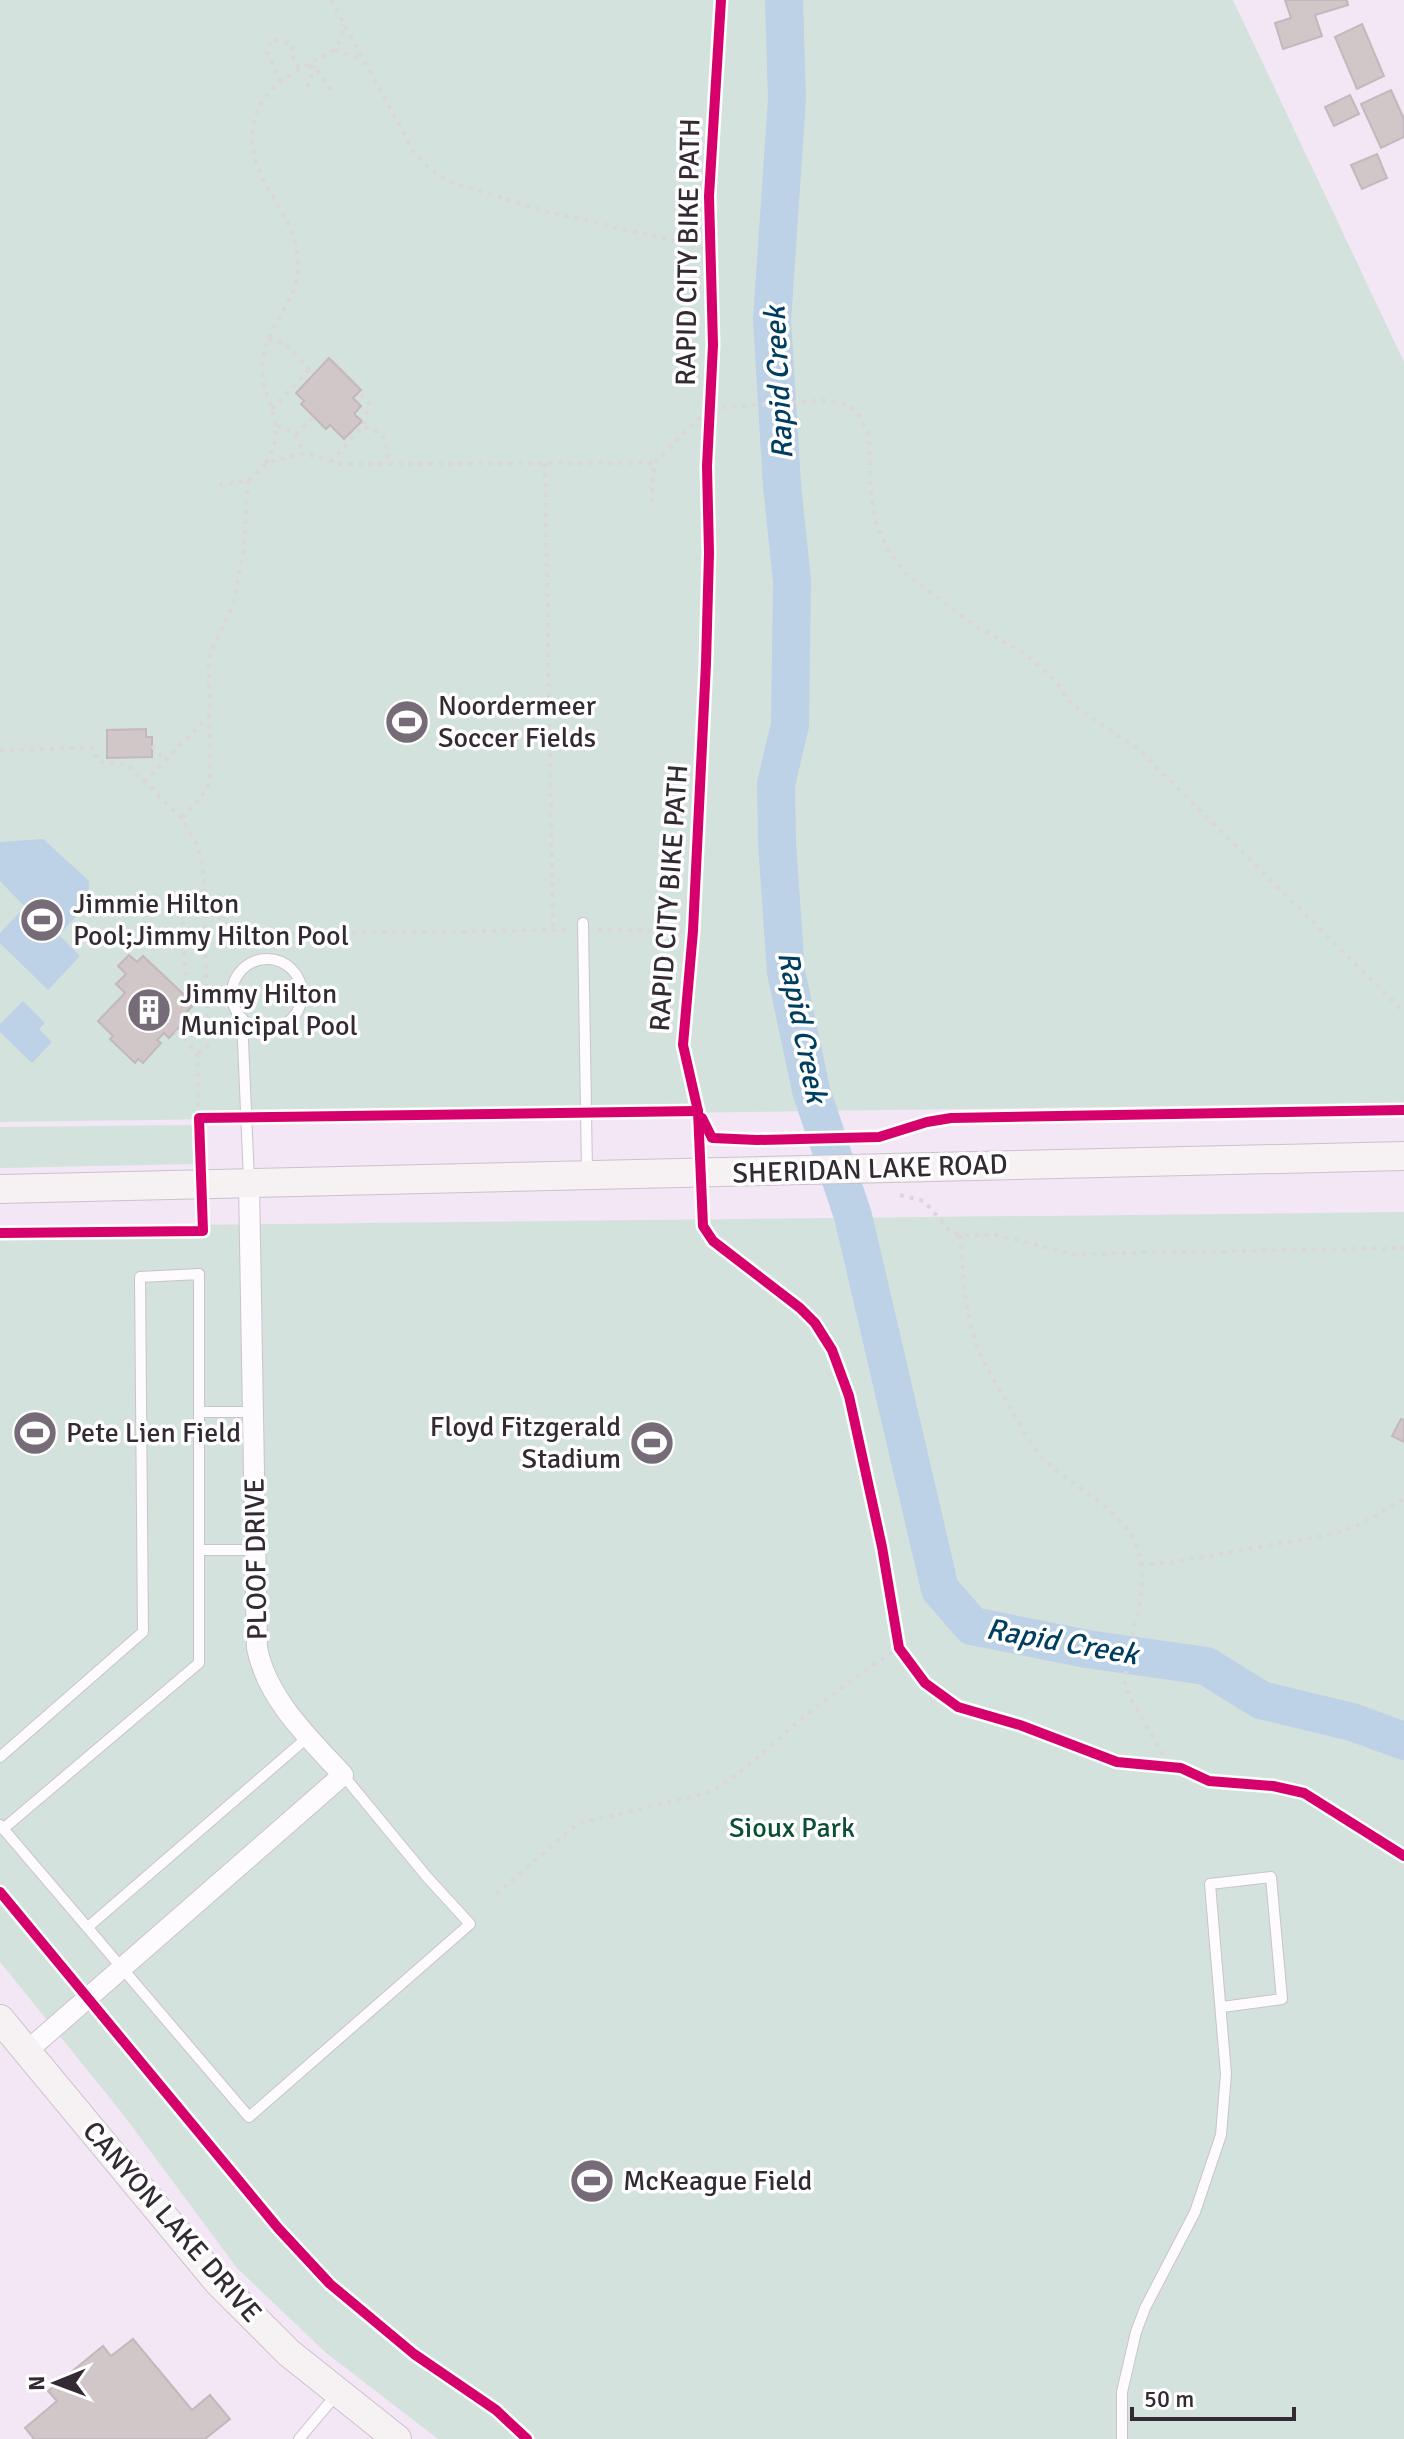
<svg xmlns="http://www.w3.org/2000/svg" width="1404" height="2439" viewBox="0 0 1404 2439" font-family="Signika,sans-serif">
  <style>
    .green { fill: #d4e2dd }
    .water { fill: #bdd1e7 }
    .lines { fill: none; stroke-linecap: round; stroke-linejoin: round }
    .river { stroke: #bdd1e7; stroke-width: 38 }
    .building { fill: #d1c7c9; stroke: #c3b8bb; stroke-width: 2 }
    .lane-casing { stroke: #cbc2cd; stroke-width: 12 }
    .street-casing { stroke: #cbc2cd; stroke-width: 22 }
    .secondary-casing { stroke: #cbc2cd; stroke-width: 30 }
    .path { stroke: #dad6db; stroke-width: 4; stroke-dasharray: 4 6; stroke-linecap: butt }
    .lane { stroke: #fdfbfe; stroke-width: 10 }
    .street { stroke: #fdfbfe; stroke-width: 20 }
    .secondary { stroke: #f6f1f3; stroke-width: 28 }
    .cycleway-casing { stroke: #fff; stroke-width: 15 }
    .cycleway { stroke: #d6006c; stroke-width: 10 }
    .labels { text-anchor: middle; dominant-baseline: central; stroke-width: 7; stroke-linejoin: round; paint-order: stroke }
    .street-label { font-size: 28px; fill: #332a34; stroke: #fff }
    .poi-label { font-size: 28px; fill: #332a34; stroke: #fff; text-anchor: start }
    .park-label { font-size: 28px; fill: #0b4f34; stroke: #fff }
    .water-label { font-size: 30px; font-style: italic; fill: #003e60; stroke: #fff }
  </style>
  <rect width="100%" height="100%" fill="#f3e7f5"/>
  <g class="green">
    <polygon points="0,0 1233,0 1404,362 1404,1103 0,1122"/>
    <polygon points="195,1125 197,1164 0,1168 0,1127"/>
    <polygon points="1404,1212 1404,2439 438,2439 325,2352 237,2268 122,2113 0,1962 0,1227"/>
  </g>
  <g class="water">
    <polygon points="43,839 89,881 88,903 59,935 80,956 48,990 0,943 0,933 25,907 0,881 0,842"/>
    <polygon points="23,1001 45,1023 39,1029 52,1042 32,1063 0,1032 0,1024"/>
  </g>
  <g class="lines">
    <polyline class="river" points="784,0 787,99 772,320 782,485 792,581 790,725 776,784 777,843 786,972 811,1090 853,1216 940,1589 972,1626 1087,1649 1206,1666 1261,1700 1352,1722 1404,1741"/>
  </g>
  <g class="building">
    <polygon points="1285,0 1347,0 1348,5 1315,15 1322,36 1283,49 1275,23 1291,18"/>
    <polygon points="1362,24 1384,76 1357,89 1335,37"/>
    <polygon points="1391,90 1404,119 1404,137 1381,148 1361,104"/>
    <polygon points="1350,95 1359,114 1334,126 1325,107"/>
    <polygon points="1377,154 1387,178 1362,189 1351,165"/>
    <polygon points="329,358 361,390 353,398 361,406 354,414 362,421 344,439 330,425 326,429 301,404 304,401 296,393"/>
    <polygon points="146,729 146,737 152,737 152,757 107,758 107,730"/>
    <polygon points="129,955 137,962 143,956 194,1004 184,1015 188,1018 169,1038 164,1033 157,1040 161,1043 143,1063 138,1059 135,1063 110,1039 113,1036 98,1021 125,993 116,984 126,974 118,966"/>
    <polygon points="1401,1419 1404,1420 1404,1442 1392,1436"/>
    <polygon points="133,2339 192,2410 210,2395 230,2419 205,2439 34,2439 25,2428 57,2401 48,2391 103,2346 111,2356"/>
  </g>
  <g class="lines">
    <g class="lane-casing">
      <g id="lane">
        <polyline points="583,923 587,1174"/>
        <circle cx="267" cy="994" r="35"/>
        <polyline points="242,1018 249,1181"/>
        <polyline points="199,1412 253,1412"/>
        <polyline points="199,1550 255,1550"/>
        <polyline points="0,1757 143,1632 140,1277 199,1274 199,1663 3,1829"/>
        <polyline points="0,1825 249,2117 470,1924 427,1877 343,1775"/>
        <polyline points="88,1927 308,1737"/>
        <polyline points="299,2439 336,2395"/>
        <polyline points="1122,2439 1122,2392 1136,2332 1145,2308 1195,2212 1221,2135 1226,2074 1210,1884 1271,1877 1282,1999 1222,2007"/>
      </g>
    </g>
    <g class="street-casing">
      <path id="street" d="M27 2051 343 1775C309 1738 267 1699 257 1648L249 1183"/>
    </g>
    <g class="secondary-casing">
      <g id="secondary">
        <polyline points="0,1189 1404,1156"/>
        <polyline points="0,2019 218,2282 289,2353 397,2439"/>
      </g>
    </g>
    <g class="path">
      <polyline points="331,0 414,152 429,168 450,182 541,210 709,249"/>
      <polyline points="335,50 363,60"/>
      <polyline points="309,66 315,67 334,94"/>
      <polyline points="281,82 267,52 272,39 293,45 292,55 299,69"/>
      <polyline points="307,87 315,67"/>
      <polyline points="268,339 283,342 314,374"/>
      <polyline points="361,394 369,403 363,426"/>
      <polyline points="272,409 309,370"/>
      <path d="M277 426C293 430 297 437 304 453"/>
      <polyline points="296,435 314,417"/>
      <polyline points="331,462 363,426 382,434 386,443 388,464"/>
      <path d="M266 463C292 418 258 403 263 359 269 316 305 300 297 251 288 202 243 176 254 122 260 90 290 74 316 60 323 56 332 53 336 47 341 40 342 32 343 24"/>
      <polyline points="545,463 553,929"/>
      <polyline points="219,485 248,481 266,463 304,453 340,464 654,463"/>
      <polyline points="652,502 654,463 709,408 827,400 846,404 858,413 869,436 871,496 876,524 887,548 906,574 974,625 1024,653 1055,680 1071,704 1137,748 1404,1012"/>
      <polyline points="152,746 166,761"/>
      <polyline points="0,750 93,748 98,762 127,764 182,819 194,839 201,857 205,890 218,916 234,931 252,934 569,930"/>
      <polyline points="144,782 208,717"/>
      <polyline points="182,818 201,797 210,782 209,656 233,605 244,548 248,481"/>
      <polyline points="598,930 693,931"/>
      <path d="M191 995C185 978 177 914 189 900 192 896 200 893 205 890L207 1048 197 1053"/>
      <polyline points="187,998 191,995 206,994"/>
      <polyline points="176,1031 197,1053 199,1118"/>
      <polyline points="900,1195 924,1201 951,1232 960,1235 997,1235 1071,1254 1404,1248"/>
      <path d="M960 1235C963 1273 964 1313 978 1348 986 1369 999 1388 1010 1407 1019 1422 1027 1440 1039 1454 1066 1485 1126 1509 1138 1550 1152 1597 1124 1641 1125 1688L1170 1767"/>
      <polyline points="1140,1564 1170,1563 1338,1533 1363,1523 1404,1499"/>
      <path d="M496 1894 577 1824 707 1793C744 1774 772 1743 804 1717 834 1692 866 1669 899 1648"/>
    </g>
    <use href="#lane" class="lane"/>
    <use href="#street" class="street"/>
    <use href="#secondary" class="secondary"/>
    <g class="cycleway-casing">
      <g id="cycleway">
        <polyline points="721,0 709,196 713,345 707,466 709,553 706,663 693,931 683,1045 698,1111 703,1226 713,1241 800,1308 815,1323 832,1350 849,1396 882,1547 899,1648 925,1683 958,1707 1020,1725 1117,1762 1181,1768 1209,1781 1273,1786 1304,1793 1404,1856"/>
        <polyline points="702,1118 712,1138 757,1140 879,1137 927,1122 951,1118 1404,1110"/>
        <polyline points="0,1233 203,1231 199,1118 698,1111"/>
        <polyline points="0,1892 278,2228 330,2284 414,2354 496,2410 527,2439"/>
      </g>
    </g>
    <use href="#cycleway" class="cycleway"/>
  </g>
  <defs>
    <g id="stadium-disc" transform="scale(2.3)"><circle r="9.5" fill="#766c78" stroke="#fff"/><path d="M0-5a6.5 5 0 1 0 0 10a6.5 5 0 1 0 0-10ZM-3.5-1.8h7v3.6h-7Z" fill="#fff"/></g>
    <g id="building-disc" transform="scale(2.3)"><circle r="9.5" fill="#766c78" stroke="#fff"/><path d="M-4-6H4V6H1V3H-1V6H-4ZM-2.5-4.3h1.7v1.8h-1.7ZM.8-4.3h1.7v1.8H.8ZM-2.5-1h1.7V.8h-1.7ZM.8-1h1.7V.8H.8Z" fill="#fff"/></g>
  </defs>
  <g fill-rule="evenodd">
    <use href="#stadium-disc" x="407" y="722"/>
    <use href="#stadium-disc" x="42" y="920"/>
    <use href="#building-disc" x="149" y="1010"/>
    <use href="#stadium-disc" x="35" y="1433"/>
    <use href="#stadium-disc" x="652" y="1443"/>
    <use href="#stadium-disc" x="592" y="2181"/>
  </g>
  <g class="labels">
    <g class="street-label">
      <text transform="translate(688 252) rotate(-89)">RAPID CITY BIKE PATH</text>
      <text transform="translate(669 898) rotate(-86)">RAPID CITY BIKE PATH</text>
      <text transform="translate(870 1169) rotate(-2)">SHERIDAN LAKE ROAD</text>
      <text transform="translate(256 1559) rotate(-91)">PLOOF DRIVE</text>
      <text transform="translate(172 2222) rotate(49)">CANYON LAKE DRIVE</text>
    </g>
    <g class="poi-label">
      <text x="438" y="706">Noordermeer<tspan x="438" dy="32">Soccer Fields</tspan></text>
      <text x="73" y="904">Jimmie Hilton<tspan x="73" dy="32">Pool;Jimmy Hilton Pool</tspan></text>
      <text x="180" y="994">Jimmy Hilton<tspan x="180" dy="32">Municipal Pool</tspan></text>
      <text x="621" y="1427" text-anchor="end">Floyd Fitzgerald<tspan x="621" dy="32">Stadium</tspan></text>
      <text x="66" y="1433">Pete Lien Field</text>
      <text x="623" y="2181">McKeague Field</text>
    </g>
    <g class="park-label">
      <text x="792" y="1828">Sioux Park</text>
    </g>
    <g class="water-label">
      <text transform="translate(779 383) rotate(-93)">Rapid Creek</text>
      <text transform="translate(802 1027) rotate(79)">Rapid Creek</text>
      <text transform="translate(1062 1642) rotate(10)">Rapid Creek</text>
    </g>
  </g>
  <g transform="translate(56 2383) rotate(269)" stroke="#ffffff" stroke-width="6" paint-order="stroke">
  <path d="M0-6L14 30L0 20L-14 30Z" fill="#332a34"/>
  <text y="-12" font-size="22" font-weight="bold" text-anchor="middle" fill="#332a34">N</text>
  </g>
  <path d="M1132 2407v12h162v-12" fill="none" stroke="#332a34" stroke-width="4"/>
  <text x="1144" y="2407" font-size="24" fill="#332a34" stroke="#ffffff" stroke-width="6" paint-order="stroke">50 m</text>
</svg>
